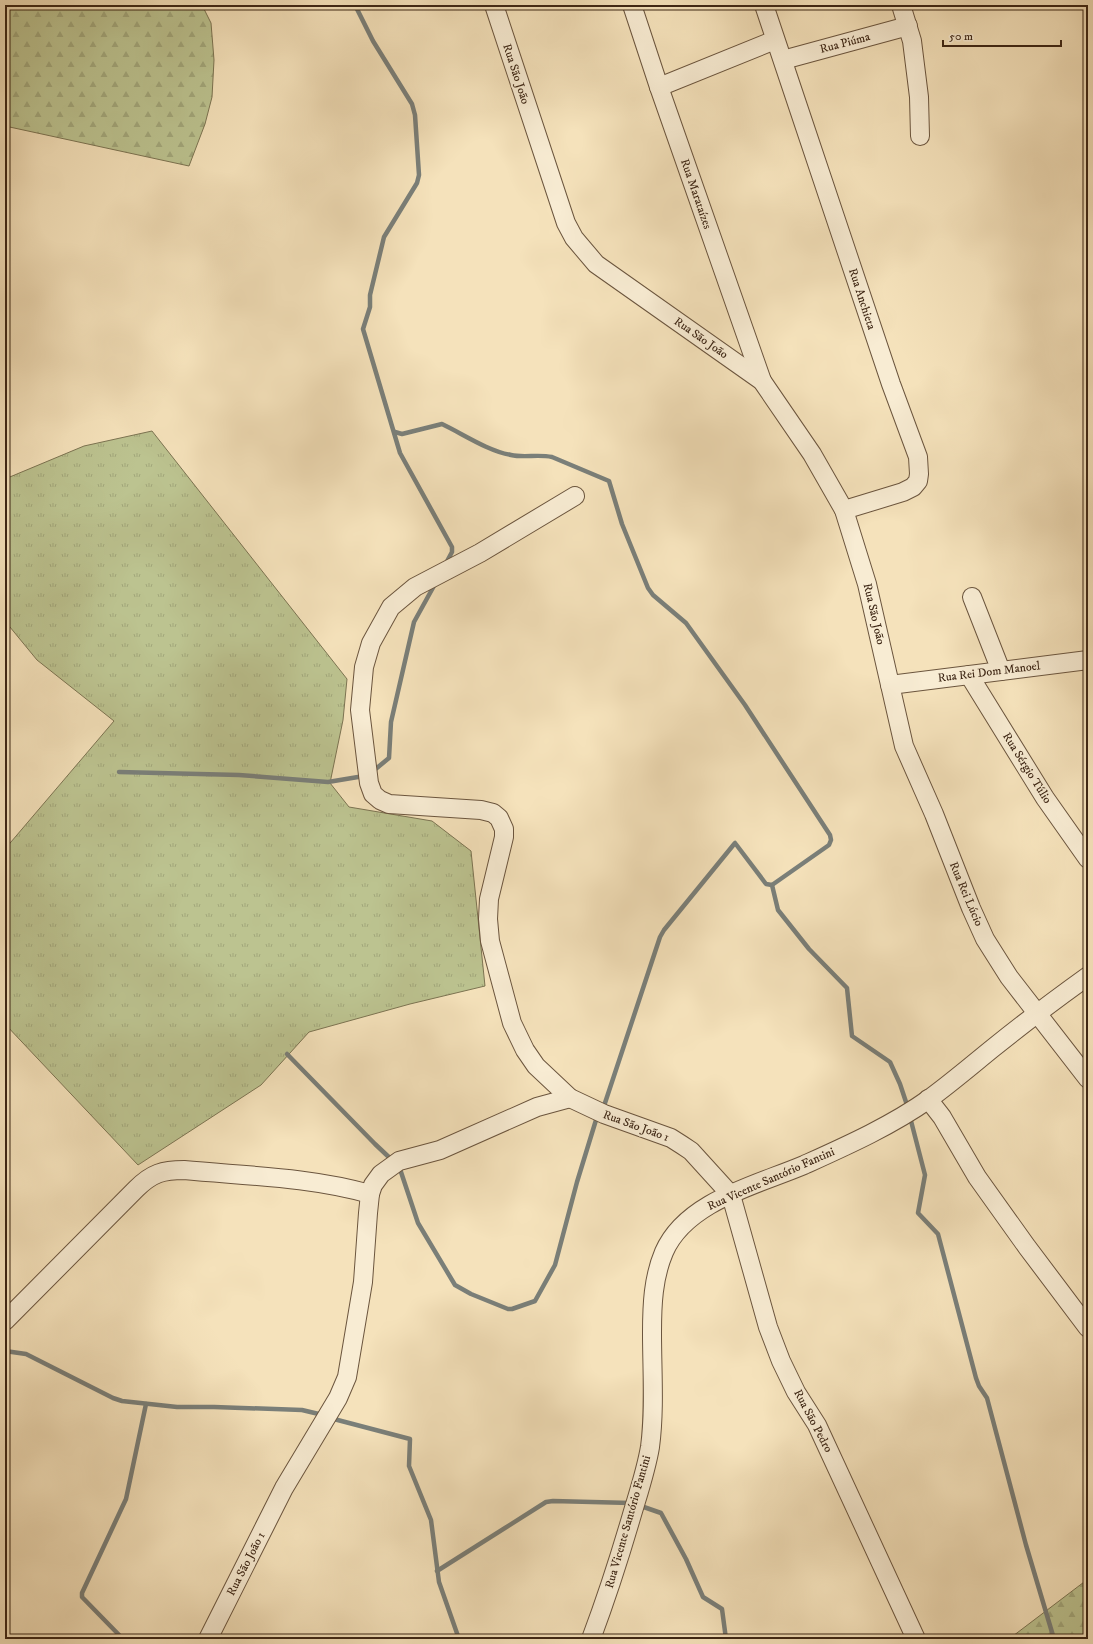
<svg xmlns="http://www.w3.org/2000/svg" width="1093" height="1644" viewBox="0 0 1093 1644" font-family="'IM FELL DW Pica',serif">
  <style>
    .grass { fill: url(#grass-tufts); stroke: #7c7452 }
    .forest { fill: url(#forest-firs); stroke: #7c7452 }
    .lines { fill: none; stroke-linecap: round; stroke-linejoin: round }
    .stream { stroke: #7a7f79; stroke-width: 4.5 }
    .street-casing { stroke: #6b553e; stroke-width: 20 }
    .street { stroke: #f8ecd3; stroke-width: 18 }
    .labels { text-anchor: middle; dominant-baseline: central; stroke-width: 4; stroke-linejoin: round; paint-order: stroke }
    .street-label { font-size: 12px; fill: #3d2615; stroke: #f8ecd3 }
  </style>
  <defs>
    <pattern id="grass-tufts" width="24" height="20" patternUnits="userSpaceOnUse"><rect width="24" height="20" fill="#bcc390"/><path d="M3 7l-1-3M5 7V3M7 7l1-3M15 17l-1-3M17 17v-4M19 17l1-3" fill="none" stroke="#a2a77b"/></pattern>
    <pattern id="forest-firs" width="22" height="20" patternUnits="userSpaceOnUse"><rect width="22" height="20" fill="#bcc390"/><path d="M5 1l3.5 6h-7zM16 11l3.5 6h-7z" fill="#a2a77b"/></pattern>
  </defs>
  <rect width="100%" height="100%" fill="#f5e2bb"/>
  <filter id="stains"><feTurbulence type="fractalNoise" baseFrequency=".005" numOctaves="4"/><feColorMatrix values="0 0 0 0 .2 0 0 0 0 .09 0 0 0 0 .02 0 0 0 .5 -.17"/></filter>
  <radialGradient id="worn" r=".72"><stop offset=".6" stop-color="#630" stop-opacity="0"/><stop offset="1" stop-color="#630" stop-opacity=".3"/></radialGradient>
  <polygon class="grass" points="152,431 347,679 343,720 330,783 349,807 432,821 471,851 485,986 410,1004 309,1032 261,1085 138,1165 5,1024 5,849 114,721 37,660 5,621 5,479 84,446"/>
  <g class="forest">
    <polygon points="5,5 202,5 211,23 214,60 212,97 205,124 189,166 5,126"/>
    <polygon points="1088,1579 1088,1639 1009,1639"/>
  </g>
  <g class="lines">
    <g class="stream">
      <polyline points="355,5 373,41 412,104 415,115 419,175 417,183 384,237 370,295 370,307 363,329 400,453 452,547 452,552 445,565"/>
      <path d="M395 432 402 434 442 424C463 434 488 451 511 455 524 458 538 454 552 457L609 481 622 524 648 588 653 595 686 623 745 705 830 835 831 840 829 845 772 885 766 884 735 843 664 930 660 937 603 1109"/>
      <polyline points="119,772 239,775 328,782 364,776"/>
      <polyline points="372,772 389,758 391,722 414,622 435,584"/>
      <polyline points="772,885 778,910 809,949 847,988 852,1036 890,1062 900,1084 908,1108"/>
      <polyline points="287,1054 375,1144 393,1161"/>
      <polyline points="910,1117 925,1175 918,1213 938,1234 976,1378 979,1386 987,1398 1026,1545 1054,1639"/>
      <polyline points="399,1166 418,1223 455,1285 471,1294 508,1309 512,1309 535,1301 555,1265 577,1182 596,1120 599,1115"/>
      <polyline points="5,1351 26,1354 113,1398 122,1401 177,1407 214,1407 302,1410 323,1415"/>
      <polyline points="330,1418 410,1439 409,1466 431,1520 439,1582 459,1639"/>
      <polyline points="638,1505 661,1513 686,1559 703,1597 722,1609 726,1639"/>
      <polyline points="437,1571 546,1502 553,1501 631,1503"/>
      <polyline points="123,1639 82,1597 82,1593 126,1499 146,1404"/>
    </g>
    <g class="street-casing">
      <g id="street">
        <polyline points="494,5 566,223 574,238 596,264 762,381 812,454 844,510 867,584 904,746 934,814 971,908 985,939 1009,977 1088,1079"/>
        <polyline points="632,5 659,87 762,381"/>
        <polyline points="764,5 891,384 918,457 919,474 918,481 913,487 903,492 844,510"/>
        <polyline points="901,5 912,41 919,97 920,136"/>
        <polyline points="783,60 908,26"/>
        <polyline points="659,87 775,40"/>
        <polyline points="575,496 480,553 415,587 391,607 371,643 364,667 360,710 369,783 373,794 380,800 389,804 481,810 493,813 499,818 504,829 504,837 489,899 488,919 490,941 512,1023 525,1050 536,1066 570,1098 604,1114 671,1138 682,1145 691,1151 731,1195 768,1327 781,1361 796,1392 817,1425 916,1639"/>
        <polyline points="972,597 1001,671"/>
        <polyline points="969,675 1045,798 1088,859"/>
        <polyline points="890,685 1088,660"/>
        <polyline points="928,1099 942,1117 977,1177 1027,1247 1088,1328"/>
        <path d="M5 1321 136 1189C152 1173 163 1170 184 1170 247 1176 310 1177 370 1194"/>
        <polyline points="208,1639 284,1488 338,1398 347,1377 363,1282 368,1213 370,1194 373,1185 381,1174 399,1161 440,1150 537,1107 570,1098"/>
        <path d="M591 1639C606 1599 619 1559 631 1518 638 1494 646 1471 650 1447 655 1409 652 1371 652 1333 652 1305 653 1278 664 1252 686 1201 757 1185 804 1165 846 1146 891 1126 929 1099 951 1083 972 1065 993 1048 1024 1023 1056 999 1088 976"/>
      </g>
    </g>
    <use href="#street" class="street"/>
  </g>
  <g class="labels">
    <g class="street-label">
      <text transform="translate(845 43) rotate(-15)">Rua Piúma</text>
      <text transform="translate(516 74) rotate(72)">Rua São João</text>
      <text transform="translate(696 194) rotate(71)">Rua Marataízes</text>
      <text transform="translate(862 299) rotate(72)">Rua Anchieta</text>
      <text transform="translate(701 338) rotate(35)">Rua São João</text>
      <text transform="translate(874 614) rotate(77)">Rua São João</text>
      <text transform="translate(989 672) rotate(-7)">Rua Rei Dom Manoel</text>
      <text transform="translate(1027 768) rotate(58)">Rua Sérgio Túlio</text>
      <text transform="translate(966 894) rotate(67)">Rua Rei Lúcio</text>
      <text transform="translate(636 1126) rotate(20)">Rua São João 1</text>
      <text transform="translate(771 1179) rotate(-24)">Rua Vicente Santório Fantini</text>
      <text transform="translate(813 1421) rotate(62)">Rua São Pedro</text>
      <text transform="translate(628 1522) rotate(-74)">Rua Vicente Santório Fantini</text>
      <text transform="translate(246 1564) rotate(-63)">Rua São João 1</text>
    </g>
  </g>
  <rect width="1093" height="1644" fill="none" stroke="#f5e2bb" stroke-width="20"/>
  <rect x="6" y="6" width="1081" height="1632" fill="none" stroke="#3d2615" stroke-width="2"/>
  <rect x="10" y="10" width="1073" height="1624" fill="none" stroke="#3d2615"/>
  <path d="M943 40v6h118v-6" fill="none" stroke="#3d2615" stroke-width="2"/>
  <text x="949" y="40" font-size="12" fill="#3d2615" stroke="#f8ecd3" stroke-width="3" paint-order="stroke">50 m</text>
  <rect width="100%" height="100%" filter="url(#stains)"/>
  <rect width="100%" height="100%" fill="url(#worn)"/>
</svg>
